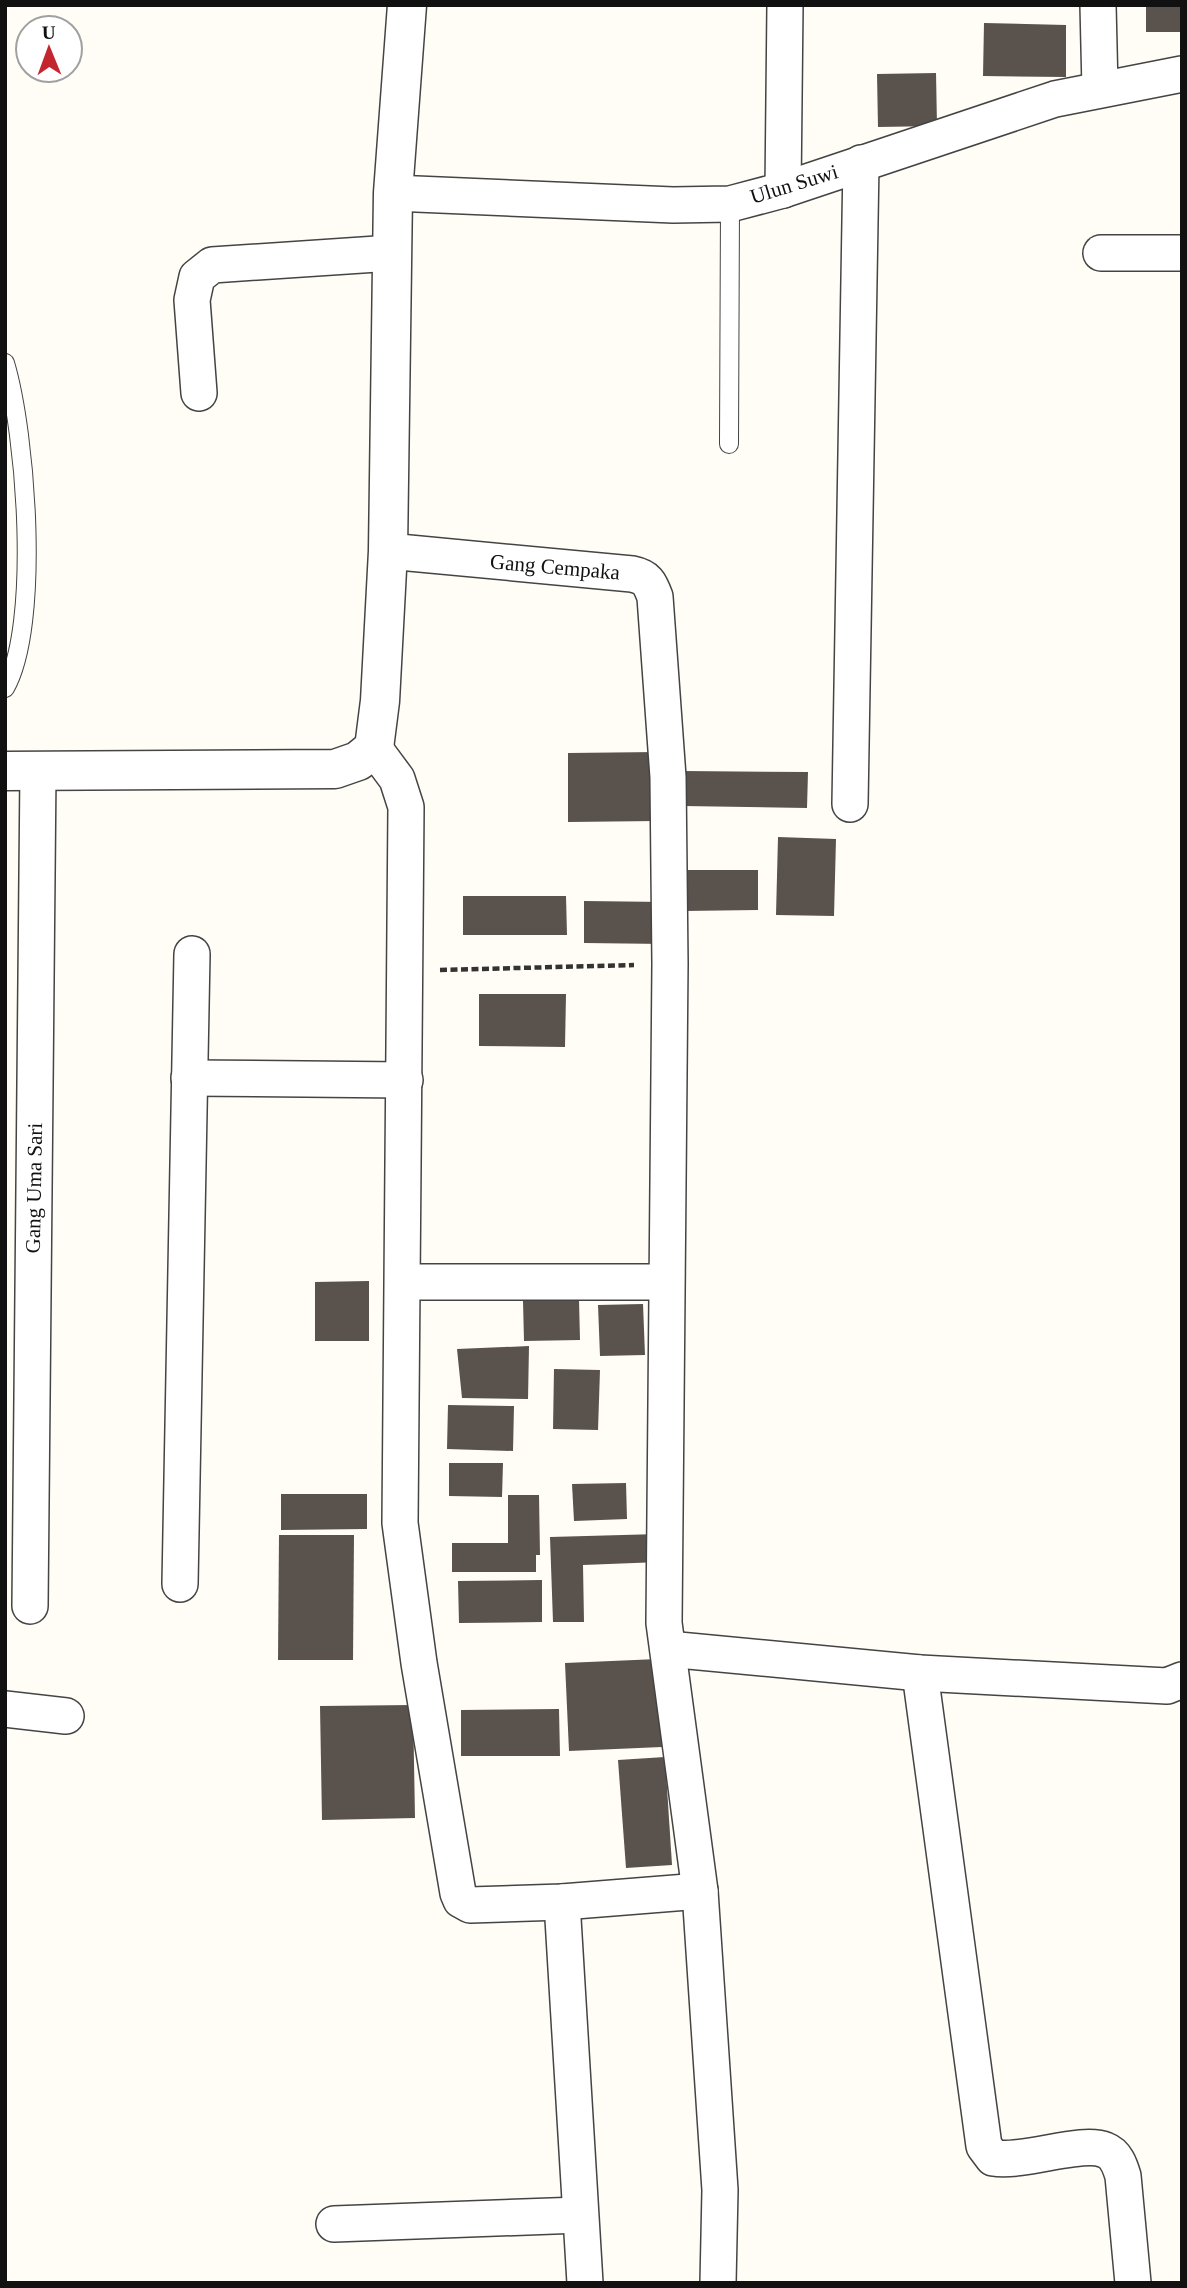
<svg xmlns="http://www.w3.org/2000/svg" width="1187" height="2288" viewBox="0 0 1187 2288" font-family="Georgia,serif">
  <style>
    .building { fill: #5a524d }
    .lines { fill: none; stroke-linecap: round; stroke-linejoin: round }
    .service-casing { stroke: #444; stroke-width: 20 }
    .minor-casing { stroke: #444; stroke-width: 38 }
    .tertiary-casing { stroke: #444; stroke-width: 41 }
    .path { stroke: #333; stroke-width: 4.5; stroke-dasharray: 7 3.5; stroke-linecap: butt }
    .service { stroke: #fff; stroke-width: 18 }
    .minor { stroke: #fff; stroke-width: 35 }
    .tertiary { stroke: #fff; stroke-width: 38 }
    .labels { text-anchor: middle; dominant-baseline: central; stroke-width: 7; stroke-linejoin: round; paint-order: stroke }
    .street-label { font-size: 21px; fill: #111; stroke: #fff }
  </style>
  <rect width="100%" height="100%" fill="#fffdf5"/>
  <g class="building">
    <rect x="1146" y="5" width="36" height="27"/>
    <polygon points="984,23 1066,25 1066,77 983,76"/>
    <polygon points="936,73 937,126 878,127 877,74"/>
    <polygon points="657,752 657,821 568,822 568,753"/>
    <polygon points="683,771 808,772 807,808 683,806"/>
    <polygon points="778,837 836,839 834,916 776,915"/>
    <polygon points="684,870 758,870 758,910 684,911"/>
    <polygon points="463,896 566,896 567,935 463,935"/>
    <polygon points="584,901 665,902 665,944 584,943"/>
    <polygon points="479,994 566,994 565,1047 479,1046"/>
    <polygon points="369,1281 369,1341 315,1341 315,1282"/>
    <polygon points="579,1300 580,1340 524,1341 523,1301"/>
    <polygon points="643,1304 645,1355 600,1356 598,1305"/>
    <polygon points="529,1346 528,1399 462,1398 457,1349"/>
    <polygon points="554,1369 600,1370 598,1430 553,1429"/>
    <polygon points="448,1405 514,1406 513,1451 447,1449"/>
    <polygon points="449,1463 503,1463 502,1497 449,1496"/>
    <polygon points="626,1483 627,1519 574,1521 572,1484"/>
    <polygon points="281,1494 367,1494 367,1529 281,1530"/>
    <polygon points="508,1495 539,1495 540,1555 536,1555 536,1572 452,1572 452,1543 508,1543"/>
    <polygon points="659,1534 660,1562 583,1565 584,1622 553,1622 550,1537"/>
    <polygon points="279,1535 354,1535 353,1660 278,1660"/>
    <polygon points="542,1580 542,1622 459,1623 458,1581"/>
    <polygon points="658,1659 662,1747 569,1751 565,1663"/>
    <polygon points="413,1705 415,1818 322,1820 320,1706"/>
    <polygon points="559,1709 560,1756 461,1756 461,1710"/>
    <polygon points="665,1757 672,1865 626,1868 618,1760"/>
  </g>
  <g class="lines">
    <g class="service-casing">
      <g id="service">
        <path d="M5 363C26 433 41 625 5 688"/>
        <polyline points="729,444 730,204"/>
      </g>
    </g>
    <g class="minor-casing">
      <g id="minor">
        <polyline points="1098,5 1100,89"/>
        <polyline points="783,190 785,5"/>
        <polyline points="393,193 673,205 730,204 783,190 1055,99 1182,74"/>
        <polyline points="1101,253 1182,253"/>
        <polyline points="199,393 192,300 197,277 212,265 392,253"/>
        <path d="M388 551 632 574C647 577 650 583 655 597L668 777 670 964 664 1623 700 1891 720 2190 718 2283"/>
        <polyline points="374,748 397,779 406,807 400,1523 419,1663 458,1893 461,1900 470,1905 562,1902 700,1891"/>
        <polyline points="850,804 861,163"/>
        <polyline points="189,1078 405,1080"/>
        <polyline points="403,1282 665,1282"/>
        <polyline points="180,1584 192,954"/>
        <polyline points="30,1606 38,771"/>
        <polyline points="668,1649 920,1673 1167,1686 1182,1680"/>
        <path d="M920 1673 984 2146 993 2158C1025 2163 1082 2140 1105 2150 1116 2154 1120 2166 1123 2176L1133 2283"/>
        <polyline points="5,1709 66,1716"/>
        <polyline points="562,1902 585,2283"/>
        <polyline points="334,2224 580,2215"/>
      </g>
    </g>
    <g class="tertiary-casing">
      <polyline id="tertiary" points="5,771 335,769 358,761 374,748 380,701 388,551 393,193 407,5"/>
    </g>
    <polyline class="path" points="440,970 634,965"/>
    <use href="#service" class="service"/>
    <use href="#minor" class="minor"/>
    <use href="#tertiary" class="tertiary"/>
  </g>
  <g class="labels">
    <g class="street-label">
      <text transform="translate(794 184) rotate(-17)">Ulun Suwi</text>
      <text transform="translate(555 567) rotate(5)">Gang Cempaka</text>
      <text transform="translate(34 1188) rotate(-89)">Gang Uma Sari</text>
    </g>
  </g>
  <rect width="1187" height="2288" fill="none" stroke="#111111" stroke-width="14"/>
  <g transform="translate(49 49) rotate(359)"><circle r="33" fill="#ffffff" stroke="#a0a0a0" stroke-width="2"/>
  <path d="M0-5L12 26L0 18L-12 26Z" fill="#c4262e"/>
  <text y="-10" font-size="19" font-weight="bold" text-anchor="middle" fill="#111111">U</text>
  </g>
</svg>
